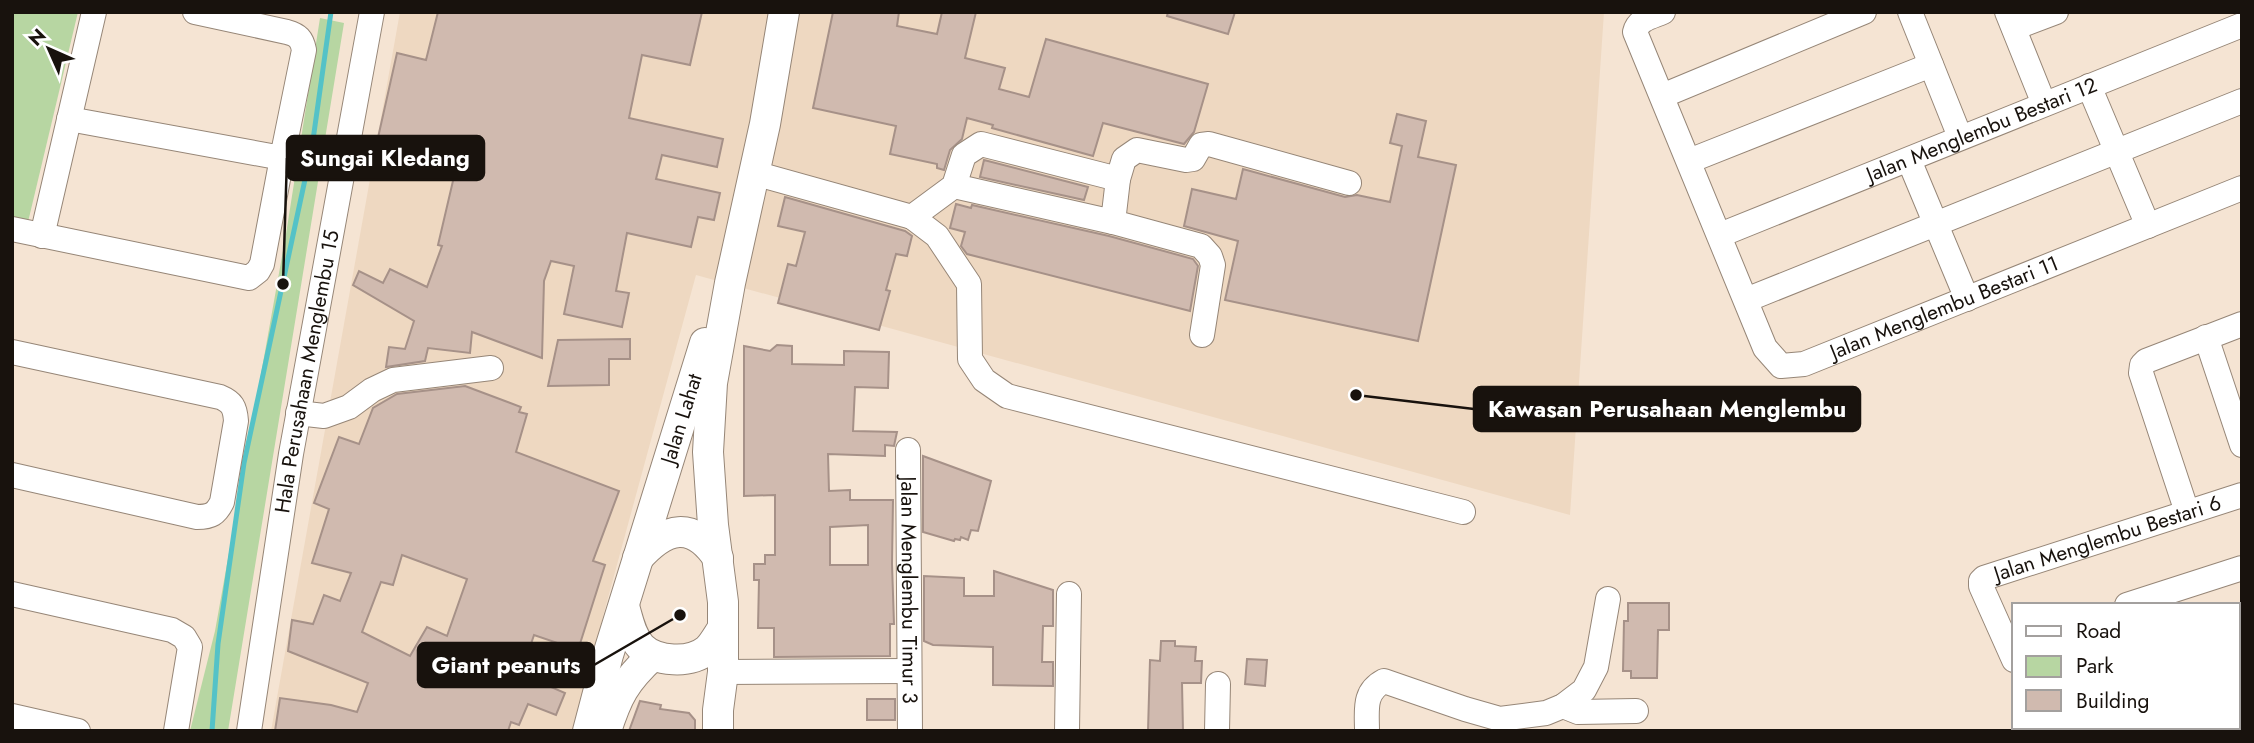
<svg xmlns="http://www.w3.org/2000/svg" width="2254" height="743" viewBox="0 0 2254 743" font-family="Jost,sans-serif">
  <style>
    .built { fill: #eed8c1 }
    .green { fill: #b7d6a2 }
    .lines { fill: none; stroke-linecap: round; stroke-linejoin: round }
    .stream { stroke: #54c2c7; stroke-width: 5 }
    .building { fill: #d0baaf; stroke: #a69188; stroke-width: 2; fill-rule: evenodd }
    .minor-casing { stroke: #968677; stroke-width: 26 }
    .major-casing { stroke: #968677; stroke-width: 32 }
    .minor { stroke: #fff; stroke-width: 24 }
    .major { stroke: #fff; stroke-width: 30 }
    .labels { text-anchor: middle; dominant-baseline: central; stroke-width: 5; stroke-linejoin: round; paint-order: stroke }
    .street-label { font-size: 21px; fill: #18120d; stroke: #fff }
    .leader { fill: none; stroke: #18120d; stroke-width: 2.5 }
    .callout-dot { fill: #18120d; stroke: #fff; stroke-width: 2.5 }
    .callout { fill: #18120d; stroke: #18120d; stroke-width: 2.5 }
    .callout-label { font-size: 23px; text-anchor: middle; font-weight: bold; fill: #fff }
  </style>
  <rect width="100%" height="100%" fill="#f5e4d3"/>
  <polygon class="built" points="400,12 1604,12 1570,515 696,275 603,616 581,731 271,731"/>
  <g class="green">
    <polygon points="12,12 78,12 28,222 12,218"/>
    <polygon points="320,18 344,23 228,731 190,731 215,631 286,234"/>
  </g>
  <g class="lines">
    <polyline class="stream" points="212,731 218,644 244,463 312,147 331,12"/>
  </g>
  <g class="building">
    <polygon points="438,12 702,12 690,65 642,55 629,118 723,139 717,167 662,155 656,179 720,193 714,220 698,217 691,247 627,233 616,291 629,293 622,327 564,314 574,266 551,261 544,281 542,358 472,332 470,353 428,348 425,361 386,367 389,347 405,349 414,321 353,285 359,271 383,283 390,269 427,287 442,246 438,245 456,168 375,151 397,53 426,60"/>
    <polygon points="833,12 899,12 897,26 937,34 942,12 976,12 965,58 1005,68 999,89 1029,97 1046,39 1208,84 1194,132 1184,144 1103,123 1093,156 992,128 993,125 967,118 962,139 950,150 944,170 937,168 937,164 890,154 896,126 813,108"/>
    <polygon points="1168,12 1235,12 1228,34 1167,16"/>
    <polygon points="1397,114 1426,121 1418,157 1456,165 1418,341 1225,300 1238,241 1184,226 1192,189 1236,199 1243,169 1345,197 1357,195 1390,202 1402,146 1390,143"/>
    <polygon points="984,160 1088,187 1084,200 980,177"/>
    <polygon points="785,197 905,231 912,236 907,256 896,254 886,290 890,291 879,330 778,303 788,264 796,266 805,232 778,226"/>
    <polygon points="956,204 971,208 972,205 1109,236 1193,259 1198,266 1190,311 967,254 961,246 965,232 950,228"/>
    <polygon points="630,339 630,359 609,359 609,385 548,386 558,340"/>
    <path d="M777 345 792 346V364L844 365V351L889 352 888 388 855 387 853 431 897 432 894 446 885 445V456L828 454 829 491 850 490V500H893L892 564 894 624H890V656L774 657V628H758L759 580H754V564H765V555H775V495L744 496V346L770 351ZM868 525V565H830V527Z"/>
    <path d="M465 386 521 407 519 412 527 414 516 452 619 491 593 561 605 565 578 650 534 635 521 674 565 693 556 715 528 704 519 725 511 722 508 731H275L280 698 331 705 357 712 368 683 288 651 292 620 313 624 324 595 340 601 351 573 312 563 329 509 314 503 339 437 359 444 373 408 397 394ZM402 555 467 579 447 636 427 627 410 656 362 632 381 582 393 585Z"/>
    <polygon points="923,456 991,481 978,531 971,530 968,540 961,537 960,540 955,539 954,541 923,532"/>
    <polygon points="994,571 1053,590 1053,626 1043,626 1042,662 1053,662 1053,686 993,685 993,647 933,645 924,641 924,576 964,578 964,596 994,596"/>
    <polygon points="1628,603 1669,603 1669,630 1658,630 1657,678 1631,678 1631,671 1623,671 1624,621 1628,621"/>
    <polygon points="1161,641 1175,641 1175,646 1196,647 1195,661 1202,661 1201,683 1182,683 1183,731 1148,731 1150,660 1160,661"/>
    <polygon points="1247,659 1267,660 1265,686 1245,684"/>
    <rect x="867" y="699" width="28" height="21"/>
    <polygon points="640,701 661,705 660,709 689,713 695,720 695,731 629,731"/>
  </g>
  <g class="lines">
    <g class="minor-casing">
      <g id="minor">
        <path id="s1" d="M1663 12C1652 17 1638 19 1635 32L1765 348 1781 366 1804 364 2242 188"/>
        <polyline points="1910,12 1960,137"/>
        <polyline points="2007,12 2044,104"/>
        <polyline points="2014,28 2056,12"/>
        <polyline points="2089,86 2148,226"/>
        <polyline points="1662,96 1864,12"/>
        <path d="M69 119 282 158 304 50C302 39 298 35 287 32L195 12"/>
        <polyline points="1909,160 1967,299"/>
        <polyline points="1689,161 1931,65"/>
        <polyline points="754,173 912,217 937,236 969,284 970,359 984,380 1007,396 1463,512"/>
        <polyline points="954,186 1113,222 1118,179"/>
        <polyline points="912,217 954,186 964,155 981,144 1118,179 1124,159 1137,150 1186,160 1193,159 1201,145 1209,144 1349,183"/>
        <polyline points="1113,222 1201,246 1210,256 1213,265 1202,335"/>
        <polyline points="12,229 249,278 258,271 262,264 282,158"/>
        <path id="s2" d="M1720 235 2242 25"/>
        <polyline points="42,236 94,12"/>
        <polyline points="1746,300 2242,101"/>
        <polyline points="2206,337 2242,445"/>
        <path d="M12 352 220 397C232 402 235 407 236 421L222 502C216 514 211 517 197 517L12 475"/>
        <polyline points="298,413 324,416 349,407 372,390 393,380 491,368"/>
        <path id="s3" d="M908 450 910 731"/>
        <polyline points="2187,512 2141,373 2142,365 2146,361 2242,324"/>
        <polyline points="12,594 172,630 184,637 190,647 176,731"/>
        <polyline points="2127,605 2242,568"/>
        <polyline points="2238,647 2242,645"/>
        <path id="s4" d="M2014 660 1981 586V581L1984 578 2242 495"/>
        <polyline points="723,672 909,671"/>
        <polyline points="1563,706 1578,712 1636,711"/>
        <polyline points="12,716 78,731"/>
        <polyline points="2046,727 2047,731"/>
        <path id="s5" d="M249 731 291 454 372 12"/>
        <polyline points="1067,731 1069,594"/>
        <polyline points="1217,731 1218,684"/>
        <path d="M1367 731C1367 710 1363 692 1384 681L1465 709 1500 719 1546 713 1563 706 1584 690 1596 667 1608 599"/>
        <polyline points="2225,731 2235,727"/>
      </g>
    </g>
    <g class="major-casing">
      <g id="major">
        <path d="M638 558C666 527 692 520 718 558"/>
        <path d="M624 606C628 620 631 636 641 647 656 662 690 664 707 650 713 645 718 635 723 628"/>
        <path id="s6" d="M588 731 608 655 705 343"/>
        <path d="M606 731C617 696 625 681 652 656"/>
        <polyline points="718,731 718,710 723,672 723,602 713,525 708,452 712,383 730,283 765,124 784,12"/>
      </g>
    </g>
    <use href="#minor" class="minor"/>
    <use href="#major" class="major"/>
  </g>
  <g class="labels">
    <g class="street-label">
      <text stroke="none"><textPath href="#s2" startOffset="282">Jalan Menglembu Bestari 12</textPath></text>
      <text stroke="none"><textPath href="#s1" startOffset="576">Jalan Menglembu Bestari 11</textPath></text>
      <text stroke="none"><textPath href="#s5" startOffset="364">Hala Perusahaan Menglembu 15</textPath></text>
      <text stroke="none"><textPath href="#s6" startOffset="326">Jalan Lahat</textPath></text>
      <text stroke="none"><textPath href="#s4" startOffset="220">Jalan Menglembu Bestari 6</textPath></text>
      <text stroke="none"><textPath href="#s3" startOffset="140">Jalan Menglembu Timur 3</textPath></text>
    </g>
  </g>
  <path class="leader" d="M283 284L287 158M1356 395L1474 409M680 615L594 665"/>
  <g class="callout-dot">
    <circle cx="283" cy="284" r="7"/>
    <circle cx="1356" cy="395" r="7"/>
    <circle cx="680" cy="615" r="7"/>
  </g>
  <g class="callout">
    <rect x="287" y="136" width="197" height="44" rx="7"/>
    <rect x="1474" y="387" width="386" height="44" rx="7"/>
    <rect x="418" y="643" width="176" height="44" rx="7"/>
  </g>
  <g class="callout-label">
    <text x="385" y="166">Sungai Kledang</text>
    <text x="1667" y="417">Kawasan Perusahaan Menglembu</text>
    <text x="506" y="673">Giant peanuts</text>
  </g>
  <rect width="2254" height="743" fill="none" stroke="#18120d" stroke-width="28"/>
  <rect x="2012" y="603" width="228" height="126" fill="#ffffff" stroke="#a3a09e" stroke-width="2"/>
  <rect x="2026" y="626" width="35" height="10" fill="#ffffff" stroke="#a3a09e" stroke-width="2"/>
  <text x="2076" y="638" font-size="21" fill="#18120d">Road</text>
  <rect x="2026" y="656" width="35" height="21" fill="#b7d6a2" stroke="#a3a09e" stroke-width="2"/>
  <text x="2076" y="673" font-size="21" fill="#18120d">Park</text>
  <rect x="2026" y="690" width="35" height="21" fill="#d0baaf" stroke="#a3a09e" stroke-width="2"/>
  <text x="2076" y="708" font-size="21" fill="#18120d">Building</text>
  <g transform="translate(49 49) rotate(315)" stroke="#ffffff" stroke-width="5" paint-order="stroke">
  <path d="M0-5L12 26L0 18L-12 26Z" fill="#18120d"/>
  <text y="-10" font-size="19" font-weight="bold" text-anchor="middle" fill="#18120d">N</text>
  </g>
</svg>
